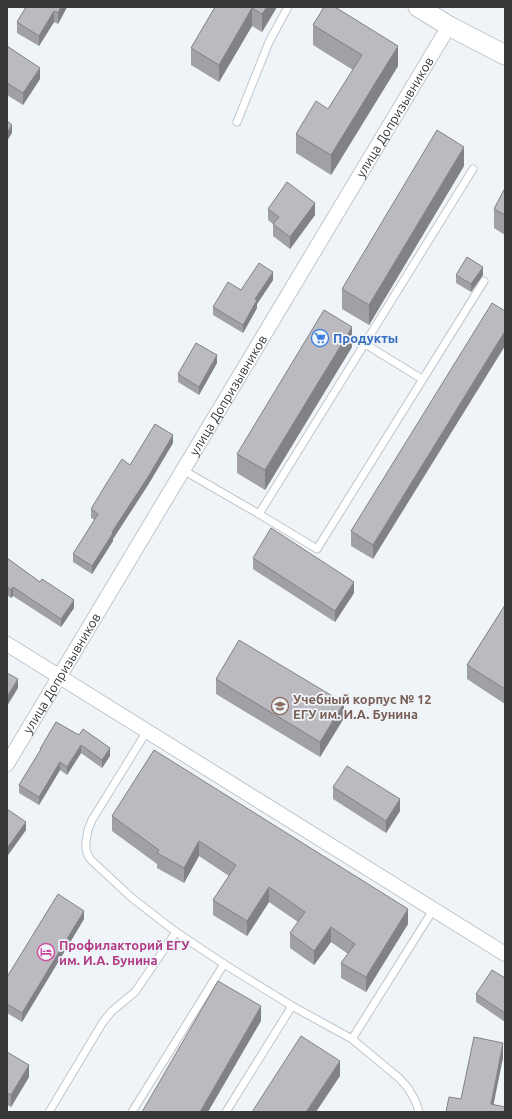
<svg xmlns="http://www.w3.org/2000/svg" width="512" height="1119" viewBox="0 0 512 1119" font-family="Ubuntu,sans-serif">
  <style>
    .lines { fill: none; stroke-linecap: round; stroke-linejoin: round }
    .service-casing { stroke: #c1c6cb; stroke-width: 9 }
    .minor-casing { stroke: #c1c6cb; stroke-width: 16 }
    .secondary-casing { stroke: #c1c6cb; stroke-width: 21 }
    .service { stroke: #fff; stroke-width: 7 }
    .minor { stroke: #fff; stroke-width: 14 }
    .secondary { stroke: #fff; stroke-width: 19 }
    .wall { fill: #a0a0a5 }
    .shaded-wall { fill: #828286 }
    .building { fill: #babac0; stroke: #828286 }
    .labels { text-anchor: middle; dominant-baseline: central; stroke-width: 3.5; stroke-linejoin: round; paint-order: stroke }
    .street-label { font-size: 13px; fill: #36383a; stroke: #eff4f9 }
    .shop-label { font-size: 13px; font-weight: bold; fill: #366cbe; stroke: #eff4f9; text-anchor: start }
    .education-label { font-size: 13px; font-weight: bold; fill: #785e54; stroke: #eff4f9; text-anchor: start }
    .hotel-label { font-size: 13px; font-weight: bold; fill: #b23c85; stroke: #eff4f9; text-anchor: start }
  </style>
  <rect width="100%" height="100%" fill="#eff4f9"/>
  <g class="lines">
    <g class="service-casing">
      <g id="service">
        <polyline points="237,122 269,42 288,7"/>
        <polyline points="365,344 422,379"/>
        <polyline points="183,470 259,514 473,169"/>
        <polyline points="259,514 317,549 484,281"/>
        <polyline points="147,731 92,820 88,830 86,842 86,850 90,859 132,898 176,932 224,964 292,1006 352,1039 399,1078 408,1088 416,1102 419,1112"/>
        <polyline points="352,1039 433,910"/>
        <polyline points="49,1112 103,1022 112,1011 135,992 176,932"/>
        <polyline points="132,1112 224,964"/>
        <polyline points="226,1112 292,1006"/>
      </g>
    </g>
    <g class="minor-casing">
      <g id="minor">
        <polyline points="7,644 505,954"/>
        <path id="s1" d="M7 764 449 26"/>
      </g>
    </g>
    <g class="secondary-casing">
      <polyline id="secondary" points="418,7 449,26 505,55"/>
    </g>
    <use href="#service" class="service"/>
    <use href="#minor" class="minor"/>
    <use href="#secondary" class="secondary"/>
  </g>
  <g class="wall">
    <polygon points="26,7 67,7 58,24 54,22 39,46 17,33 17,22"/>
    <polygon points="215,7 277,7 262,32 252,26 219,82 191,65 191,48"/>
    <polygon points="313,25 398,66 331,175 296,153 296,134 328,109 353,70 313,45"/>
    <polygon points="7,46 40,79 23,105 7,95"/>
    <polygon points="464,166 369,325 342,309 342,289"/>
    <polygon points="505,188 505,235 494,228 494,209"/>
    <polygon points="268,209 315,215 290,249 273,236 273,224 268,220"/>
    <polygon points="456,275 483,275 471,292 456,283"/>
    <polygon points="273,280 257,304 257,308 243,333 213,315 213,307 241,290"/>
    <polygon points="505,311 373,559 351,546 351,531"/>
    <polygon points="352,347 265,490 237,473 237,454"/>
    <polygon points="217,363 199,395 178,382 178,374"/>
    <polygon points="173,443 148,485 113,539 113,541 92,574 73,562 73,554 95,520 91,518 91,509 130,465"/>
    <polygon points="7,558 40,582 74,608 61,627 13,596 11,598 7,595"/>
    <polygon points="253,558 354,593 335,622 253,569"/>
    <polygon points="505,605 505,704 467,679 467,665"/>
    <polygon points="216,679 344,718 320,757 216,694"/>
    <polygon points="56,722 110,756 102,768 81,753 67,775 60,770 39,805 19,793 19,785 40,751 40,749"/>
    <polygon points="154,750 408,924 366,992 341,978 341,963 348,954 331,942 314,965 290,948 290,933 298,922 269,902 247,936 213,915 213,900 229,876 199,856 184,883 157,868 157,864 112,831 112,816"/>
    <polygon points="333,787 400,811 386,833 333,799"/>
    <polygon points="7,809 26,830 8,855 7,854"/>
    <polygon points="84,919 22,1022 7,1013 7,977"/>
    <polygon points="505,978 505,1022 476,1002 476,994"/>
    <polygon points="7,1052 29,1077 11,1107 7,1105"/>
  </g>
  <g class="shaded-wall">
    <polygon points="61,7 67,7 58,24 58,13"/>
    <polygon points="267,7 277,7 262,32 262,14"/>
    <polygon points="252,8 252,26 219,82 219,65"/>
    <polygon points="54,11 54,22 39,46 39,36"/>
    <polygon points="398,46 398,66 331,175 331,155"/>
    <polygon points="40,68 40,79 23,105 23,93"/>
    <polygon points="12,125 12,133 7,141 7,133"/>
    <polygon points="464,147 464,166 369,325 369,305"/>
    <polygon points="315,203 315,215 290,249 290,237"/>
    <polygon points="483,267 483,275 471,292 471,284"/>
    <polygon points="273,272 273,280 257,304 257,308 243,333 243,325 255,299"/>
    <polygon points="352,327 352,347 265,490 265,470"/>
    <polygon points="505,331 505,346 373,559 373,545"/>
    <polygon points="217,355 217,363 199,395 199,387"/>
    <polygon points="173,435 173,443 148,485 113,539 113,541 92,574 92,566 112,532"/>
    <polygon points="354,582 354,593 335,622 335,611"/>
    <polygon points="13,587 13,596 11,598 11,590"/>
    <polygon points="74,600 74,608 61,627 61,619"/>
    <polygon points="18,679 18,688 7,706 7,697"/>
    <polygon points="344,703 344,718 320,757 320,742"/>
    <polygon points="81,745 81,753 67,775 67,767"/>
    <polygon points="110,748 110,756 102,768 102,760"/>
    <polygon points="60,762 60,770 39,805 39,797"/>
    <polygon points="400,799 400,811 386,833 386,821"/>
    <polygon points="26,822 26,830 8,855 8,847"/>
    <polygon points="199,841 199,856 184,883 184,868"/>
    <polygon points="269,887 269,902 247,936 247,921"/>
    <polygon points="408,909 408,924 366,992 366,977"/>
    <polygon points="84,911 84,919 22,1022 22,1013"/>
    <polygon points="331,927 331,942 314,965 314,951"/>
    <polygon points="261,1006 261,1021 208,1112 200,1112"/>
    <polygon points="503,1043 503,1058 492,1112 491,1104"/>
    <polygon points="340,1061 340,1076 316,1112 306,1112"/>
    <polygon points="29,1065 29,1077 11,1107 11,1095"/>
  </g>
  <g class="building">
    <polygon points="26,7 61,7 58,13 54,11 39,36 17,22"/>
    <polygon points="215,7 267,7 262,14 252,8 219,65 191,48"/>
    <polygon points="324,7 335,7 398,46 331,155 296,134 316,101 328,109 362,55 313,25"/>
    <polygon points="7,46 40,68 23,93 7,83"/>
    <polygon points="7,121 12,125 7,133"/>
    <polygon points="437,130 464,147 369,305 342,289"/>
    <polygon points="287,182 315,203 290,237 273,224 279,217 268,209"/>
    <polygon points="505,188 505,215 494,209"/>
    <polygon points="467,257 483,267 471,284 456,275"/>
    <polygon points="259,263 273,272 255,299 257,300 243,325 213,307 228,282 241,290"/>
    <polygon points="492,303 505,311 505,331 373,545 351,531"/>
    <polygon points="324,310 352,327 265,470 237,454"/>
    <polygon points="196,343 217,355 199,387 178,374"/>
    <polygon points="155,424 173,435 148,477 112,532 113,533 92,566 73,554 98,514 91,509 108,481 122,459 130,465"/>
    <polygon points="271,528 354,582 335,611 253,558"/>
    <polygon points="7,558 40,582 42,579 74,600 61,619 13,587 11,590 7,587"/>
    <polygon points="505,605 505,689 467,665"/>
    <polygon points="239,640 344,703 320,742 216,679"/>
    <polygon points="7,673 18,679 7,697"/>
    <polygon points="56,722 79,735 83,729 110,748 102,760 81,745 67,767 60,762 39,797 19,785 41,749 40,749"/>
    <polygon points="154,750 408,909 366,977 341,963 355,944 331,927 314,951 290,933 305,912 269,887 247,921 213,900 236,865 199,841 184,868 157,853 159,850 112,816"/>
    <polygon points="347,766 400,799 386,821 333,787"/>
    <polygon points="7,809 26,822 8,847 7,846"/>
    <polygon points="58,894 84,911 22,1013 7,1004 7,977"/>
    <polygon points="492,970 505,978 505,1013 476,994"/>
    <polygon points="218,981 261,1006 200,1112 142,1112"/>
    <polygon points="301,1036 340,1061 306,1112 252,1112"/>
    <polygon points="474,1037 503,1043 491,1104 505,1107 505,1112 446,1112 449,1097 461,1099"/>
    <polygon points="7,1052 29,1065 11,1095 7,1093"/>
  </g>
  <defs>
    <g id="supermarket-ring" transform="scale(0.9)"><circle r="9.5" fill="#eff4f9" stroke="#3f7fe0" stroke-width="1.5"/><path d="M-6-5.5h2.5l.6 2H6L4.5 2H-2.5L-4.4-4H-6ZM-1.5 3.2a1.3 1.3 0 1 0 .1 0ZM3 3.2a1.3 1.3 0 1 0 .1 0Z" fill="#3f7fe0"/></g>
    <g id="university-ring" transform="scale(0.9)"><circle r="9.5" fill="#eff4f9" stroke="#8d6e63" stroke-width="1.5"/><path d="M0-5L7-2L0 1L-7-2ZM-4 1L0 2.5L4 1V4Q0 6-4 4Z" fill="#8d6e63"/></g>
    <g id="hotel-ring" transform="scale(0.9)"><circle r="9.5" fill="#eff4f9" stroke="#d1479c" stroke-width="1.5"/><path d="M-6-4.5h1.5V1H6V5H4.5V3h-9V5H-6ZM-4 0a1.8 1.8 0 1 1 3.6 0ZM.5 0V-2.5h3Q6-2.5 6 0Z" fill="#d1479c"/></g>
  </defs>
  <g fill-rule="evenodd">
    <use href="#supermarket-ring" x="320" y="338"/>
    <use href="#university-ring" x="280" y="706"/>
    <use href="#hotel-ring" x="46" y="952"/>
  </g>
  <g class="labels">
    <g class="street-label">
      <text stroke="none"><textPath href="#s1" startOffset="754">улица Допризывников</textPath></text>
      <text stroke="none"><textPath href="#s1" startOffset="430">улица Допризывников</textPath></text>
      <text stroke="none"><textPath href="#s1" startOffset="106">улица Допризывников</textPath></text>
    </g>
    <g class="shop-label">
      <text x="333" y="338">Продукты</text>
    </g>
    <g class="education-label">
      <text x="293" y="699">Учебный корпус № 12<tspan x="293" dy="15">ЕГУ им. И.А. Бунина</tspan></text>
    </g>
    <g class="hotel-label">
      <text x="59" y="945">Профилакторий ЕГУ<tspan x="59" dy="15">им. И.А. Бунина</tspan></text>
    </g>
  </g>
  <rect width="512" height="1119" fill="none" stroke="#36383a" stroke-width="16"/>
</svg>
